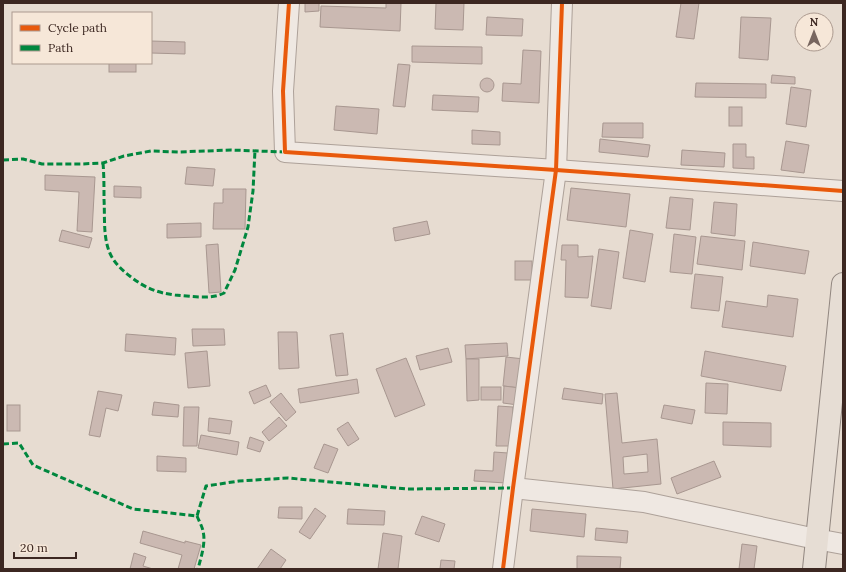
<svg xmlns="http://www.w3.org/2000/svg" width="846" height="572" viewBox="0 0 846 572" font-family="Lora,serif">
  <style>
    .building { fill: #cbb9b2; stroke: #a89790; fill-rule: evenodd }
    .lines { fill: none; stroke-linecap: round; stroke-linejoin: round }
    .minor-casing { stroke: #ada199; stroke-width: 22 }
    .primary-casing { stroke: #928780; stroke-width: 24 }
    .minor { stroke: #efe8e2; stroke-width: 20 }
    .primary { stroke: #e6ddd4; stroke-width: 22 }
    .quiet { stroke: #00873e; stroke-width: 3; stroke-dasharray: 6 3; stroke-linecap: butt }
    .cycleway-casing { stroke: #f6e7d8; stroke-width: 6 }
    .cycleway { stroke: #e8590c; stroke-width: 4 }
  </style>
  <rect width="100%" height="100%" fill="#e7dcd1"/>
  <g class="building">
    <polygon points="305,3 319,3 319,11 305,12"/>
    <polygon points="386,3 401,3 400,31 320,27 321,6 386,8"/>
    <polygon points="436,3 464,3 463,30 435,29"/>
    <polygon points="681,3 699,3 694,39 676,37"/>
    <polygon points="487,17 523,19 522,36 486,35"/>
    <polygon points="741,17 771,18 768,60 739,58"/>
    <polygon points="151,41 185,42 185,54 151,53"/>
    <polygon points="412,46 482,47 482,64 412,62"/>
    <polygon points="523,50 541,51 539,103 502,101 503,83 521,84"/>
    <rect x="109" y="63" width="27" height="9"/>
    <polygon points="398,64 410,65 405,107 393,106"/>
    <polygon points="772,75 795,77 795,84 771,83"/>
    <circle cx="487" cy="85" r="7"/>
    <polygon points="696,83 766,84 766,98 695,97"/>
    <polygon points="791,87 811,90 806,127 786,124"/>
    <polygon points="433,95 479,97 478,112 432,110"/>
    <polygon points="336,106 379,109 377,134 334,130"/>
    <rect x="729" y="107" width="13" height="19"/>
    <polygon points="603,123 643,123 643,138 602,137"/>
    <polygon points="472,130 500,132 500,145 472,144"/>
    <polygon points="600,139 650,145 648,157 599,152"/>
    <polygon points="786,141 809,145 804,173 781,170"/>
    <polygon points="733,144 746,144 746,157 754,157 754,169 733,168"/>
    <polygon points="682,150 725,153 724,167 681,165"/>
    <polygon points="187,167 215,169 213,186 185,184"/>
    <polygon points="45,175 95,177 92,232 77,231 79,192 45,190"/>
    <polygon points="114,186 141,187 141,198 114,197"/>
    <polygon points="571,188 630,194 626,227 567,220"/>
    <polygon points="223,189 246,189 245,229 213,229 214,203 223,203"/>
    <polygon points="670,197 693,199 690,230 666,228"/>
    <polygon points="714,202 737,204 735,236 711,233"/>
    <polygon points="427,221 430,234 395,241 393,228"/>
    <polygon points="201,223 201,237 167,238 167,224"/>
    <polygon points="62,230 92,238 89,248 59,241"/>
    <polygon points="630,230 653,234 645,282 623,278"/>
    <polygon points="674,234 696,237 692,274 670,272"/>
    <polygon points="701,236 745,241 742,270 697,264"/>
    <polygon points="753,242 809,251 805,274 750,266"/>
    <polygon points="218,244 221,292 209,293 206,245"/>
    <polygon points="562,245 578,245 578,257 593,256 588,298 565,297 566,260 561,260"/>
    <polygon points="599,249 619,252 611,309 591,306"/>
    <rect x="515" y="261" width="17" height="19"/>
    <polygon points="695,274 723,277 719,311 691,308"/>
    <polygon points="768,295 798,299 793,337 722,327 726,301 767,307"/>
    <polygon points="192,329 224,329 225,345 193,346"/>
    <polygon points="278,332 297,332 299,368 279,369"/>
    <polygon points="343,333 348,375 336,376 330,335"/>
    <polygon points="126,334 176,338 175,355 125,351"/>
    <polygon points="507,343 508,356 466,359 465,345"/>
    <polygon points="448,348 452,362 420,370 416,356"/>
    <polygon points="207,351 210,386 188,388 185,353"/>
    <polygon points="705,351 786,366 781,391 701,376"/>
    <polygon points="506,357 524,359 520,388 503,386"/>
    <polygon points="406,358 425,405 395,417 376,369"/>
    <polygon points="466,359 479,359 479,400 467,401"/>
    <polygon points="357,379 359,393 300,403 298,389"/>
    <polygon points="706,383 728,384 727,414 705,413"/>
    <polygon points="266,385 271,396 254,404 249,392"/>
    <polygon points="504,386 520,388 518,405 503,403"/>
    <rect x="481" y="387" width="20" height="13"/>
    <polygon points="564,388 603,394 602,404 562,399"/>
    <polygon points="98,391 122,395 118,411 106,408 100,437 89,435"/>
    <polygon points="281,393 296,412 286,421 270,402"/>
    <path d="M617 393 622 443 657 439 661 484 613 489 605 394ZM647 454 648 472 624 474 623 457Z"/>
    <polygon points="154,402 179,405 178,417 152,415"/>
    <rect x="7" y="405" width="13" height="26"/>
    <polygon points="664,405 695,410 692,424 661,418"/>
    <polygon points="498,406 513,407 511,446 496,446"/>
    <polygon points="184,407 199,407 197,446 183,446"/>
    <polygon points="279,417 287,426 269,441 262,432"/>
    <polygon points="209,418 232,421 230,434 208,431"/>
    <polygon points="348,422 359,439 348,446 337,429"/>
    <polygon points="723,422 771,423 771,447 723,445"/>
    <polygon points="201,435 239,442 237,455 198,448"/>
    <polygon points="250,437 264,442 260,452 247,448"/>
    <polygon points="324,444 338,449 328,473 314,468"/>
    <polygon points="494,452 508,453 506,483 474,481 475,470 493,471"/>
    <polygon points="157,456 186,458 186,472 157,471"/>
    <polygon points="714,461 721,477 677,494 671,478"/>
    <polygon points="279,507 302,507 302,519 278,518"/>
    <polygon points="315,508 326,516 310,539 299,532"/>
    <polygon points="348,509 385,511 384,525 347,524"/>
    <polygon points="532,509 586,514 584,537 530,531"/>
    <polygon points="422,516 445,524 439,542 415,534"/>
    <polygon points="596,528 628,531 627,543 595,540"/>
    <polygon points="143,531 185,543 185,541 201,545 194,569 178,569 182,555 140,543"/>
    <polygon points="383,533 402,536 398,569 378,569"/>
    <polygon points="742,544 757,546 754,569 739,569"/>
    <polygon points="271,549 286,560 280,569 257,569"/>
    <polygon points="134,553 146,557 143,566 153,569 130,569"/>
    <polygon points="577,556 621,557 620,569 577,569"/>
    <polygon points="441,560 455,561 454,569 440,569"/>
  </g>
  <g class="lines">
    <g class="minor-casing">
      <g id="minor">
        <polyline points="289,3 283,91 285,152 556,170 843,191"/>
        <polyline points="513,488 644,502 816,539 843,544"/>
        <polyline points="503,569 513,488 556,170 562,3"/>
      </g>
    </g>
    <g class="primary-casing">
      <polyline id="primary" points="814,569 843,284"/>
    </g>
    <use href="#minor" class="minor"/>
    <use href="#primary" class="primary"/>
    <g class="quiet">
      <polyline points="3,160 23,159 42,164 81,164 103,163 124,156 151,151 179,152 231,150 285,152"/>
      <path d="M103 163C104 175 104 187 104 199 105 216 103 235 109 251 113 262 122 270 131 277 145 288 158 293 175 295 190 296 211 300 224 293L235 270 248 227 253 191 255 150"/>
      <polyline points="3,444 19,443 33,465 133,509 197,516 206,486 239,481 288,478 407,489 513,488"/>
      <path d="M197 516C199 521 202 526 203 531 206 543 201 557 198 569"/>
    </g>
    <g class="cycleway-casing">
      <g id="cycleway">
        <polyline points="289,3 283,91 285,152 556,170 843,191"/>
        <polyline points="503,569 513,488 556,170 562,3"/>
      </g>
    </g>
    <use href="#cycleway" class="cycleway"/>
  </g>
  <rect width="846" height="572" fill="none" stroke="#3c2721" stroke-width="8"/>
  <rect x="12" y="12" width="140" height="52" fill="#f6e7d8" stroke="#ac9a8f"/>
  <rect x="20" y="25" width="20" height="6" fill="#e8590c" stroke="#ac9a8f"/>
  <text x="48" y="32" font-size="12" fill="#3c2721">Cycle path</text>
  <rect x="20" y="45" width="20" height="6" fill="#00873e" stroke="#ac9a8f"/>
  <text x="48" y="52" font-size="12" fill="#3c2721">Path</text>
  <g transform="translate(814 32)"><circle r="19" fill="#f6e7d8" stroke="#ac9a8f"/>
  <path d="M0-3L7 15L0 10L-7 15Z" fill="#78665f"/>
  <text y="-6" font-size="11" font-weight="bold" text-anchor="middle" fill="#3c2721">N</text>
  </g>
  <path d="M14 552v6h62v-6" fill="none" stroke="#3c2721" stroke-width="2"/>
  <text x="20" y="552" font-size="12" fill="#3c2721" stroke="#f6e7d8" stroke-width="3" paint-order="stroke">20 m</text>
</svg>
